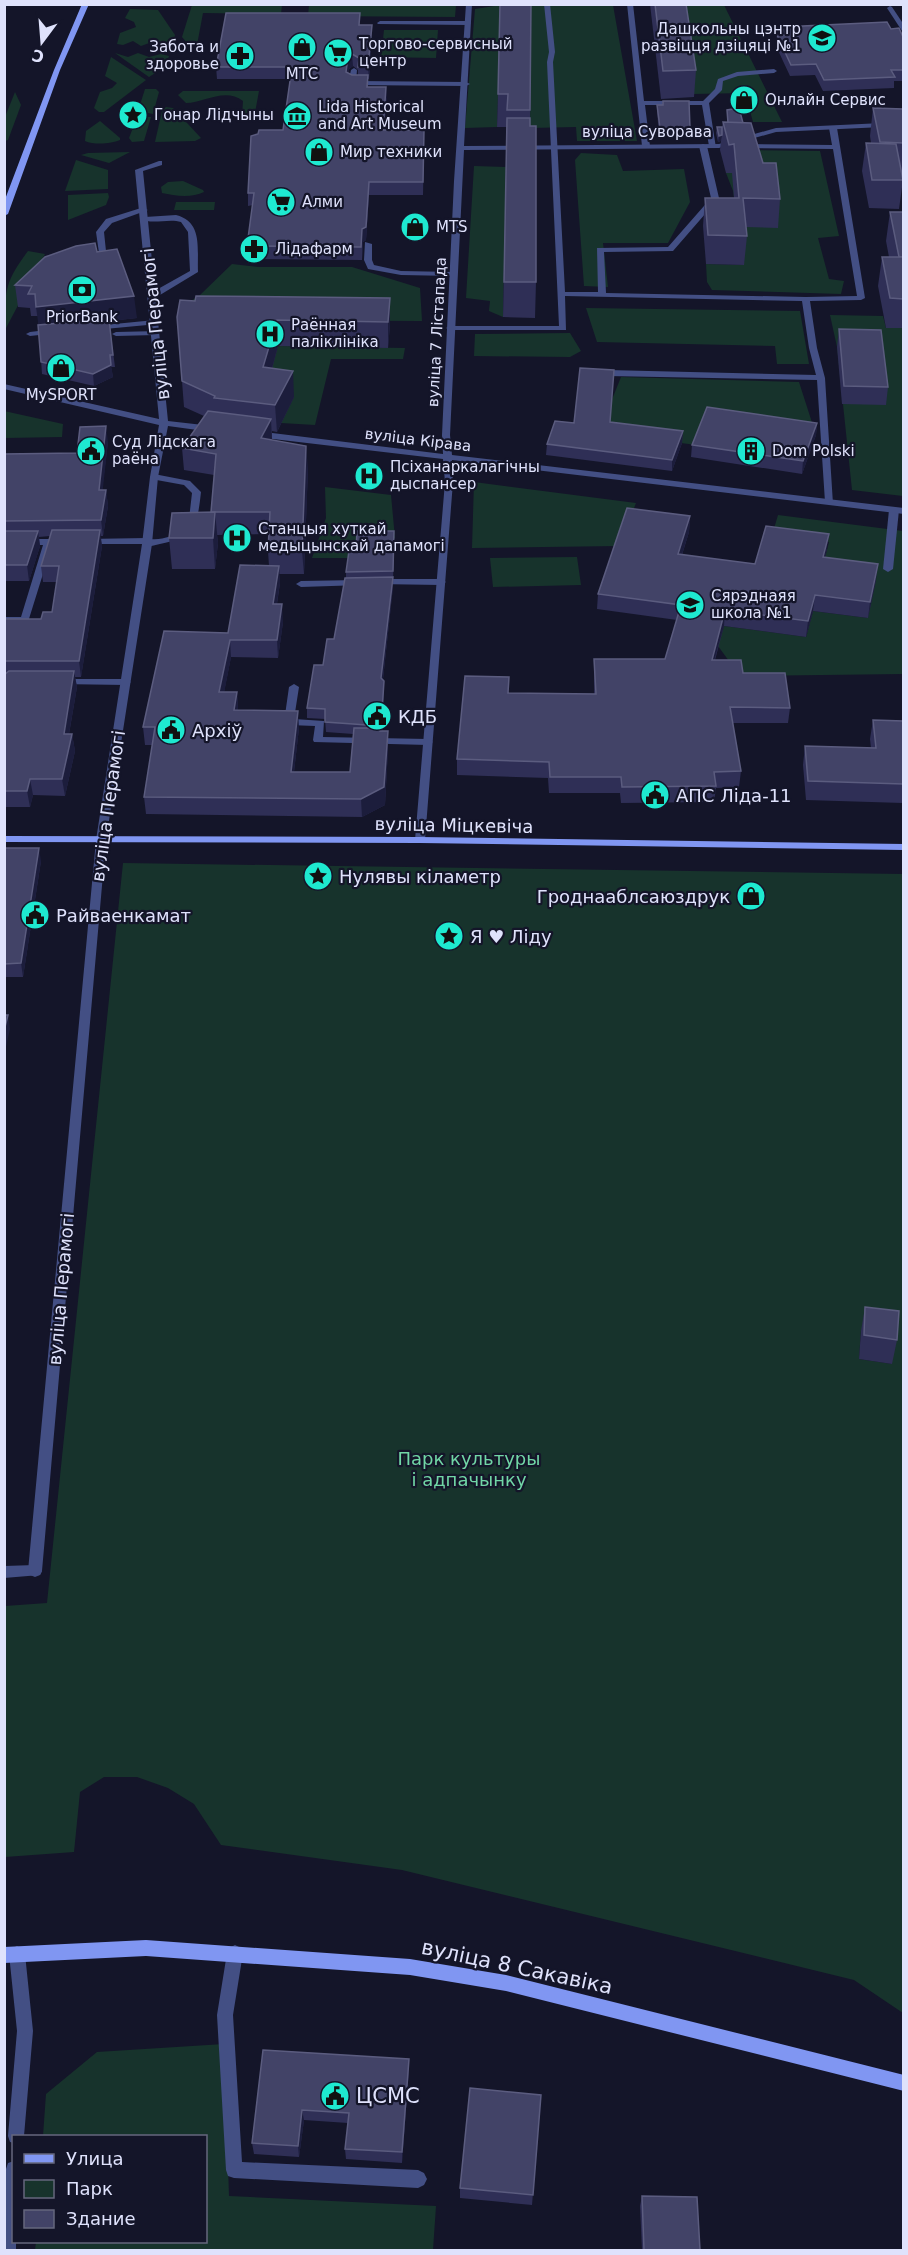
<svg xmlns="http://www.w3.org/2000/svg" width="908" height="2255" viewBox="0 0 908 2255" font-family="'DejaVu Sans',sans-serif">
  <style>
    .green { fill: #17332c; fill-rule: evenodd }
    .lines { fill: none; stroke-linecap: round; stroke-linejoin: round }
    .service { fill: #434f84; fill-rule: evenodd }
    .minor { fill: #434f84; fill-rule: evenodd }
    .secondary { fill: #8096f2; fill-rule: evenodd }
    .wall { fill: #2f2f56; fill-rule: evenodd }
    .shaded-wall { fill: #1c1d3c }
    .building { fill: #424367; stroke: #5b5c7f; stroke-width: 1.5 }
    .labels { text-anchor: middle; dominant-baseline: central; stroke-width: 4.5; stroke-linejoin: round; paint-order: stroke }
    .far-poi-label { font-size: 15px; fill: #dfe2fc; stroke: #141529; text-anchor: start }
    .far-street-label { font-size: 15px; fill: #dfe2fc; stroke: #141529 }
    .street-label { font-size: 18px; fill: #dfe2fc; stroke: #141529 }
    .poi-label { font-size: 18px; fill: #dfe2fc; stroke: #141529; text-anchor: start }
    .park-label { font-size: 18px; fill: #71d6a6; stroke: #141529 }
    .near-street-label { font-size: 21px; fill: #dfe2fc; stroke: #141529 }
    .near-poi-label { font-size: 21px; fill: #dfe2fc; stroke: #141529; text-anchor: start }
  </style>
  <rect width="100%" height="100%" fill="#141529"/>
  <g class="green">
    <polygon points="192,5 282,5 281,14 203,13 197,45 188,44 182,37"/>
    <polygon points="309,5 456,5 455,17 308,16"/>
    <polygon points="501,5 497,127 465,128 475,9"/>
    <polygon points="531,5 613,5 637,141 577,141 576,127 530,128"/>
    <polygon points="681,5 724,5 782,122 753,122 745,93 693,94"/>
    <polygon points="130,9 158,10 175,35 173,44 165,46 162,43 152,42 141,46 133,41 123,45 117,44 120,33 136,27 134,22 125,18"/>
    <polygon points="384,30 438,30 436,58 381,57"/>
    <polygon points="115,53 128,57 138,53 149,57 161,54 169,56 166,66 149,77"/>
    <polygon points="111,57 146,80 104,112 99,112 94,108 100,92 112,88 117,83 105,76"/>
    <polygon points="145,89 156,89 159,92 153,114 138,111"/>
    <path d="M183 91H259L254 118 242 116 243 101C225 87 204 103 186 103L178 95Z"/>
    <polygon points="15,92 21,105 8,140 5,141 5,117"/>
    <polygon points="166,107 173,108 201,138 195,141 155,142 162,111"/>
    <polygon points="143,117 151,117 144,141 132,142 129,138 136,120"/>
    <path d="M100 121 120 138V140C111 144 94 145 85 141L86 131Z"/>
    <polygon points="749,150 820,151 839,236 818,238 829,279 844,281 841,294 712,290 707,282 706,264 744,265 733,191 726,173 755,172"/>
    <polygon points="130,152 109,163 81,155 88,153"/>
    <polygon points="581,153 617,155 623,171 684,169 690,202 668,243 603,243 608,287 584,286 575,160"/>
    <polygon points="76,160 108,170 108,189 65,191"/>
    <polygon points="474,166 506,167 503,317 489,311 490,301 466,298"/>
    <path d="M183 181 203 190 204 192C192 198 175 196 162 193L161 187 168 182Z"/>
    <polygon points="108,193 109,197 106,205 68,220 68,195"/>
    <polygon points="176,202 215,202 214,210 174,210"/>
    <path d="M28 251 45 254 5 330C5 291 4 283 28 251Z"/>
    <polygon points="232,264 259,267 352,267 420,288 422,321 182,320 180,308 200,295"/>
    <polygon points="586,308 800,311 809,364 777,364 775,346 597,342"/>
    <polygon points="830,315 883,316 886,328 903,328 903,496 852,490 837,347"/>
    <polygon points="570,333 581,351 570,357 474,356 475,334"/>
    <polygon points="278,346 405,348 403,359 331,359 315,425 281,423 294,397 265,394"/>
    <polygon points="621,377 799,382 816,435 707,419 696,445 599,432"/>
    <polygon points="4,411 63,424 62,437 5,438"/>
    <polygon points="474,482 636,503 619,546 472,548"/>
    <polygon points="325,487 391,495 395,538 357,538 356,558 312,558 326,518"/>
    <polygon points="778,515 903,531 903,674 740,676 718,646 724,626 806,637 813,611 868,618 821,573 829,542 773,532"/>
    <polygon points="577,557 581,585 493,587 490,558"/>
    <path d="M123 863 903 874V2013L854 1980 402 1870 221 1845 194 1804 168 1788 137 1777H104L80 1792 74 1852 5 1857V1606L47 1603ZM861 1331 892 1364 859 1359Z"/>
    <polygon points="224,2044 229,2196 436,2206 433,2250 35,2250 36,2242 206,2242 206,2136 43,2136 46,2094 97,2052"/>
  </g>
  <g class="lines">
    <g class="service">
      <polygon points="544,4 550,4 555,52 553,62 565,292 598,292 597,248 668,247 711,198 699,146 703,144 707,146 719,198 673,251 604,252 606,293 806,297 857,296 833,149 741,148 737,146 741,144 832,145 829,128 833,126 837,128 865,298 861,300 810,301 817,348 825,378 833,504 830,505 825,502 817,380 607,376 603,373 607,370 816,375 809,348 802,301 565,296 566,330 450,330 446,328 450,326 559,326 547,62 549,52"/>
      <polygon points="627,4 633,4 644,101 703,101 715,89 718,79 737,72 774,69 777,71 774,73 738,76 723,81 722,90 709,103 716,148 709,146 702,105 645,105 650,146 646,148 642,146"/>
      <polygon points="890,6 892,7 904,25 904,34 887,8"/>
      <polygon points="380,21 468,21 471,23 468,25 378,24 377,23"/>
      <polygon points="354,68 357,70 356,81 466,82 470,84 466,86 352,85 348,83 351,70"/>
      <polygon points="141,208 148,210 112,223 104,232 106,251 99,253 96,232 106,219"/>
      <path d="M176 215C203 222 197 248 198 272L155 298H149V294L190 271 188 232 181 222C169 218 152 225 141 219L145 217Z"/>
      <polygon points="365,242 372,244 372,260 374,265 401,271 453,272 457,274 453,276 401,275 368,269 364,260"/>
      <polygon points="155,320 159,322 158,324 94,330 90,328 94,326"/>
      <polygon points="55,329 58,329 58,333 30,336 26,334 30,332"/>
      <polygon points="159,331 159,335 156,335 116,336 112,334 116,332"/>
      <path d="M154 474 190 481 201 492C196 539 191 537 147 547L143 544H83V540L86 539 147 538C157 542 174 536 184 530L189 519 192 493 184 485 151 479 150 477Z"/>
      <polygon points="894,507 899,510 893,569 888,572 883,569 889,510"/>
      <polygon points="4,539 62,539 67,542 62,545 52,545 28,622 4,623 4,617 21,617 43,545 4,545"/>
      <polygon points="379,579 441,579 446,582 441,585 376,584 374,582"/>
      <polygon points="359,580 364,583 362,585 301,587 296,584 301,581"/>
      <polygon points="61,679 126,679 131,682 126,685 58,684 56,682"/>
      <polygon points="294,684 299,687 294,719 324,721 323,737 428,739 433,742 428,745 314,742 313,740 315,726 289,725 284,722 289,687"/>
      <polygon points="35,1565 40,1567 42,1571 40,1575 4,1578 4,1566"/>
      <polygon points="235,1945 241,1948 243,1953 233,2015 242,2162 418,2170 424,2173 427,2179 424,2185 418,2188 234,2178 228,2176 226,2170 217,2015 227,1953 229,1948"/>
    </g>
    <g class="minor">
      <polygon points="466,4 472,4 464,146 719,144 776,128 904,122 904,126 776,132 719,148 464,150 450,435 452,455 904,508 904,514 452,460 453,482 425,840 420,843 415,840 445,482 443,459 256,437 252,434 256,431 443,454 442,435 454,181"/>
      <polygon points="159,161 162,161 162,165 143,171 168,421 212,426 216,429 212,432 168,426 158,477 152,544 106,840 42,1571 40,1575 35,1577 30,1575 28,1571 96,840 142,544 150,477 159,425 4,389 4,384 159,419 135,170"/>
      <polygon points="17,1946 23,1949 25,1954 33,2031 24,2136 14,2136 14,2143 10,2142 8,2136 17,2031 9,1954 11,1949"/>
      <polygon points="14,2161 14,2242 16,2242 16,2250 4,2250 6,2169 8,2163"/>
    </g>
    <g class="secondary">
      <polygon points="82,4 89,4 60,70 8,214 4,216 4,202 54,70"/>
      <polygon points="4,836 420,837 904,844 904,850 420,843 4,842"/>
      <polygon points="146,1940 410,1959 506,1975 904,2075 904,2091 506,1991 410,1975 146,1956 4,1963 4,1947"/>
    </g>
  </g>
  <g class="wall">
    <polygon points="531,4 530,126 536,282 535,318 503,317 507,127 497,127 498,94"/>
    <polygon points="650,4 686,4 696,70 694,97 661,99"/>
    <path d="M361 25 372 37 369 79H368V87L387 99 384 130 424 143 423 195H369L366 240 363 242 362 260 248 259 247 246 253 205 248 206V193L283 130 290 79H217L216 67ZM353 66 358 70V75H352L348 73 349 69Z"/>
    <polygon points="782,27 891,29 903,37 903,81 894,81 894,88 823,91 815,75 790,76 776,46 777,35 782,35"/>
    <polygon points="663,101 690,128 689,134 659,134 657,111 657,105 662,105"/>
    <polygon points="873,108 903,109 903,171 901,171 903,180 899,209 869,208 862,171 866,143 871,143 870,136"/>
    <polygon points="727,110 743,123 780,199 778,228 746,227 747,236 744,265 706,264 703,226 705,198 734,198 732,173 726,173 720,150 721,141 718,142 716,133 717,127 722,127 723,122 727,122"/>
    <polygon points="890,212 903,212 903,328 886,328 878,286 882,257 889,257 886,241"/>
    <polygon points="97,252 137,318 109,321 115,367 111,367 113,377 94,386 42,374 38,316 31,316 30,308 18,307 15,285"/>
    <polygon points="390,298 390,324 388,348 278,346 272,369 294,397 277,432 272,431 272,440 308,468 304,574 279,574 280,583 277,604 283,622 278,658 231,657 224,692 237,692 238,710 299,728 294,772 350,772 353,734 326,732 325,719 307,718 307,708 334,639 346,578 346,572 356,551 394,531 393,587 383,679 384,681 384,691 381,731 388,749 385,805 362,817 146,814 144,797 153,745 145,745 143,727 228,633 269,566 268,551 269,534 217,535 218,543 215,569 172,569 169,538 211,512 214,475 184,470 182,448 204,416 184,407 177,317"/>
    <polygon points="839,329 888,387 886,405 842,404 837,347"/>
    <polygon points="610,422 683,431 682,443 672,471 546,455 547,444 574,423"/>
    <polygon points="817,423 816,435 802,474 691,457 692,445"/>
    <polygon points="108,442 102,490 106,490 108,506 103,536 100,536 102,546 81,677 75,677 77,687 69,734 72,734 75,751 65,796 33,795 30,807 4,807 4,619 41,619 52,612 57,582 43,582 41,566 50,536 39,537 40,546 29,581 4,581 4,454 77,453"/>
    <polygon points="690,516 689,532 682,555 755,564 827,549 825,557 876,580 868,618 813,611 806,637 724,626 715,660 743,673 790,708 788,723 733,723 741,771 739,787 716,788 714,802 621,803 620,793 549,793 548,778 457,775 457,759 508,693 594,694 594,659 665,659 677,620 597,609 598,594"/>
    <polygon points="873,720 903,721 903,803 806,800 803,765 805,746 871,748 870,739"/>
    <polygon points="4,848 41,861 23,977 4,977"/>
    <polygon points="865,1307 897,1340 892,1364 859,1359 861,1331"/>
    <polygon points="263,2050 409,2059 409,2069 402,2163 346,2159 345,2149 348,2123 304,2120 299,2157 254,2154 252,2143"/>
    <polygon points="541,2095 532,2205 460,2198 460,2188"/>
    <polygon points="642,2196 700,2250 642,2250 640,2206"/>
  </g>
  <g class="shaded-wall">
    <polygon points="4,4 8,4 4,11"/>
    <polygon points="372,25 372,37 369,79 368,67"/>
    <polygon points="352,54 353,66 349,69 346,84 346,72 348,57"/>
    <polygon points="386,87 387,99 384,143 383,130"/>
    <polygon points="722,135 721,141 718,142 719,136"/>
    <polygon points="369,182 369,195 366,240 363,242 362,260 362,229"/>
    <polygon points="134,296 137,318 39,329 36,307"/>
    <polygon points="390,298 390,324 388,348 388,322"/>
    <polygon points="277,320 278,346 265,394 263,367"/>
    <polygon points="111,365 113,377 94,386 93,374"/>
    <polygon points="293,371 294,397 277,432 275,405"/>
    <polygon points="271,419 272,441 261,438"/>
    <polygon points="817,423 816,435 802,474 803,461"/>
    <polygon points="106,426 108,442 101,506 99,490"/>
    <polygon points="683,431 682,443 672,471 672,460"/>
    <polygon points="306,446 308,468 304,574 302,551"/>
    <polygon points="106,490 108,506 103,536 101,520"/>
    <polygon points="215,512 218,543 215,569 213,538"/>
    <polygon points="690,516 689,532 677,570 678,554"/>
    <polygon points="100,530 102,546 81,677 79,661"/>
    <polygon points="38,531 40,546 29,581 27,565"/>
    <polygon points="829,534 827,549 821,573 823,557"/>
    <polygon points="878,564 876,580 868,618 870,602"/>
    <polygon points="279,566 280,583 274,621 273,604"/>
    <polygon points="393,577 393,587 382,688 381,678"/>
    <polygon points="815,595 813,611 806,637 808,621"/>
    <polygon points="282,604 283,622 278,658 277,640"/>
    <polygon points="725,610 724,626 710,675 712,660"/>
    <polygon points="230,640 231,657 221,709 219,692"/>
    <polygon points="74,671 77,687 66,751 64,734"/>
    <polygon points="384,681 384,691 381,736 381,726"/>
    <polygon points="237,692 238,710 234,710"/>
    <polygon points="298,711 299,728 292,789 291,772"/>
    <polygon points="388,731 388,749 385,805 362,817 361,799"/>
    <polygon points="72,734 75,751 65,796 62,779"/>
    <polygon points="30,779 33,795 30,807 27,791"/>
    <polygon points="39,848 41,861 23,977 21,963"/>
    <polygon points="8,1015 10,1029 4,1056 4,1031"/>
    <polygon points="409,2059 409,2069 402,2163 402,2152"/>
    <polygon points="302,2110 304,2120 299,2157 298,2146"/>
  </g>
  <g class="building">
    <polygon points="500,4 531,4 530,110 507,110 508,94 498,94"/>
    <polygon points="655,4 686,4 696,70 663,71"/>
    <polygon points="226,13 360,13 359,25 372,25 368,67 358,67 359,58 352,54 348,57 346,72 352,75 368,75 367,87 386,87 383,130 424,130 423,182 369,182 366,227 362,229 361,247 247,246 254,193 248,193 251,136 258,134 259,130 283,130 292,67 216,67"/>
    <polygon points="887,22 891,29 899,28 903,37 903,70 891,70 895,77 824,80 816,64 791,65 777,35 786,35 782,27"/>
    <polygon points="663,101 689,101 690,128 660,128 657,105 663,105"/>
    <polygon points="739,108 743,123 728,123 727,110"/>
    <polygon points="873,108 903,109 903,143 880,142"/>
    <polygon points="507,118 530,118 530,126 536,126 536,282 504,282"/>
    <polygon points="723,122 751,123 763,163 776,163 780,199 743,198 747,236 708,235 705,198 739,198 734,144 729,145"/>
    <polygon points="717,127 722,127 722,135 719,136"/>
    <polygon points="866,143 896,144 903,180 872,180"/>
    <polygon points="890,212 903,212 903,257 899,257"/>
    <polygon points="95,243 97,252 117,249 134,296 36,307 35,294 28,294 32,286 15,285 45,257 76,246"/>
    <polygon points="882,257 903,257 903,299 890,298"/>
    <polygon points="196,296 390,298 388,322 277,320 263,367 293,371 275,405 214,398 215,396 182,381 177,317 180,300 195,301"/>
    <polygon points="109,319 113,355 110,355 111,365 93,374 41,362 38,325"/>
    <polygon points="839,329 881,330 888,387 844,386"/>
    <polygon points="580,368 614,370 610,422 683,431 672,460 547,444 555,421 574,423"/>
    <polygon points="707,407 817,423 803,461 692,445"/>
    <polygon points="208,411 271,419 261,438 306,446 302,551 268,551 270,512 211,512 216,454 182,448"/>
    <polygon points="106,426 99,490 106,490 101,520 4,521 4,454 77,453 80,427"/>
    <polygon points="627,508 690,516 678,554 755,564 766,526 829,534 823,557 878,564 870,602 815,595 808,621 725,610 712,660 741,660 743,673 785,673 790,708 730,707 741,771 714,772 716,786 622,787 621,777 550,777 549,762 457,759 465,676 509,677 508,693 596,694 594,659 665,659 681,605 598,594"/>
    <polygon points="215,512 213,538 169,538 172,513"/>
    <polygon points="52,530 100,530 79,661 4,661 4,619 41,619 43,612 52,612 59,566 41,566"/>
    <polygon points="4,531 38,531 27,565 4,565"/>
    <polygon points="357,531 394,531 393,571 346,572 349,551 356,551"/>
    <polygon points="240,565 279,566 273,604 282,604 277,640 230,640 219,692 237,692 234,710 298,711 291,772 350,772 354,728 380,728 380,731 388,731 384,787 361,799 144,797 155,727 143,727 164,631 228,633"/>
    <polygon points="393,577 381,678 384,681 381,726 325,722 325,709 307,708 314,665 323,665 327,639 334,639 345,578"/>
    <polygon points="9,671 74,671 64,734 72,734 62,779 30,779 27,791 4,791 4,675"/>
    <polygon points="873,720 903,721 903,784 808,781 805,746 876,748"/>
    <polygon points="4,848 39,848 21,963 4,964"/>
    <polygon points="4,1015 8,1015 4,1031"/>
    <polygon points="865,1307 899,1311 897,1340 864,1335"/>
    <polygon points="263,2050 409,2059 402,2152 345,2149 349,2113 302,2110 298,2146 252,2143"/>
    <polygon points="470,2088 541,2095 533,2195 460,2188"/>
    <polygon points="642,2196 697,2197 700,2250 644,2250"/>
  </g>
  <defs>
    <g id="school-disc" transform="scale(1.5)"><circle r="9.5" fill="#1ee9d0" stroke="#141529"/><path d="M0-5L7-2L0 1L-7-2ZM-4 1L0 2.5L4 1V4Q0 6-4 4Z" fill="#111"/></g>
    <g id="shop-disc" transform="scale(1.5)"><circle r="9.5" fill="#1ee9d0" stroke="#141529"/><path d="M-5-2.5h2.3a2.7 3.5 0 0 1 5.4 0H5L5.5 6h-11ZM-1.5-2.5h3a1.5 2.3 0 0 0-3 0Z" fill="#111"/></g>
    <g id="supermarket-disc" transform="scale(1.5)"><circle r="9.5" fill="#1ee9d0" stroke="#141529"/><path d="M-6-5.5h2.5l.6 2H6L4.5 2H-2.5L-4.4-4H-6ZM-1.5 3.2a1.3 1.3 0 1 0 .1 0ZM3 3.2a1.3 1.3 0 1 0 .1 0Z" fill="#111"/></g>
    <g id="pharmacy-disc" transform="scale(1.5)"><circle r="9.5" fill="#1ee9d0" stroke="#141529"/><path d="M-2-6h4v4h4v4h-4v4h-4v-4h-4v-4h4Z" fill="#111"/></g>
    <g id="sight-disc" transform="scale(1.5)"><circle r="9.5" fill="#1ee9d0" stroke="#141529"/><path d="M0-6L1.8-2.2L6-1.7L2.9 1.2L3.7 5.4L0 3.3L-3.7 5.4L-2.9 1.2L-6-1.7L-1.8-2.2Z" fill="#111"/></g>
    <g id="museum-disc" transform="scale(1.5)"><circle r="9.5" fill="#1ee9d0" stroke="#141529"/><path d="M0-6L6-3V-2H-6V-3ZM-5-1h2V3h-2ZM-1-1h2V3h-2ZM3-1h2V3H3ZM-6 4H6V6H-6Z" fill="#111"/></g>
    <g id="bank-disc" transform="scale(1.5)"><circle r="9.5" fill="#1ee9d0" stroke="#141529"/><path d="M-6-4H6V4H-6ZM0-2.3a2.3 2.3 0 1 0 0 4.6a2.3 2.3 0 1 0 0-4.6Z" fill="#111"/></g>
    <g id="hospital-disc" transform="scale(1.5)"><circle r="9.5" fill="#1ee9d0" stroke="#141529"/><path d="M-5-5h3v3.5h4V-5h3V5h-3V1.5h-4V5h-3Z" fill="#111"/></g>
    <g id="civic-disc" transform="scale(1.5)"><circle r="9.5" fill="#1ee9d0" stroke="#141529"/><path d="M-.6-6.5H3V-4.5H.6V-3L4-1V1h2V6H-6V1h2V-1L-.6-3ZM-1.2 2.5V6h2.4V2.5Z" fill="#111"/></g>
    <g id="building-disc" transform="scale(1.5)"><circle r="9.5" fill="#1ee9d0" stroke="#141529"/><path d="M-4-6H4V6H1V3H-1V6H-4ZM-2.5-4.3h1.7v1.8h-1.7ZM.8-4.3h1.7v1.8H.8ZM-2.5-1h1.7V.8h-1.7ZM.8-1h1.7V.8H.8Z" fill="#111"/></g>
  </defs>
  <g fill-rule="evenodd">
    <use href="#school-disc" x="822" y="38"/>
    <use href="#shop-disc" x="302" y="47"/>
    <use href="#supermarket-disc" x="338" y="53"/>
    <use href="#pharmacy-disc" x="240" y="56"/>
    <use href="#shop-disc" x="744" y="100"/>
    <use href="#sight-disc" x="133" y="115"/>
    <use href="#museum-disc" x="297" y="116"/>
    <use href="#shop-disc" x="319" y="152"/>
    <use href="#supermarket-disc" x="281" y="202"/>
    <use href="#shop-disc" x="415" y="227"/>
    <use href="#pharmacy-disc" x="254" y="249"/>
    <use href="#bank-disc" x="82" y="290"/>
    <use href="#hospital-disc" x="270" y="334"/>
    <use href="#shop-disc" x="61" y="368"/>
    <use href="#civic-disc" x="91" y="451"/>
    <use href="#building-disc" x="751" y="451"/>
    <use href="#hospital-disc" x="369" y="476"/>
    <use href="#hospital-disc" x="237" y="538"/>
    <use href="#school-disc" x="690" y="605"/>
    <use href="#civic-disc" x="377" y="716"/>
    <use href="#civic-disc" x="171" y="730"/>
    <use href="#civic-disc" x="655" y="795"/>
    <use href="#sight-disc" x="318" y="876"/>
    <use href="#shop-disc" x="751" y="896"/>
    <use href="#civic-disc" x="35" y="915"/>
    <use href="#sight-disc" x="449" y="936"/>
    <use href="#civic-disc" x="335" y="2096"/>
  </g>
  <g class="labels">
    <g class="far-poi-label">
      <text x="801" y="29" text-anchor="end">Дашкольны цэнтр<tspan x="801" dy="17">развіцця дзіцяці №1</tspan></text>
      <text x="359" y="44">Торгово-сервисный<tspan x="359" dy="17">центр</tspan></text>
      <text x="219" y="47" text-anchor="end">Забота и<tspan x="219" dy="17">здоровье</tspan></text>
      <text x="302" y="74" text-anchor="middle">МТС</text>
      <text x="765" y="100">Онлайн Сервис</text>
      <text x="318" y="107">Lida Historical<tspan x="318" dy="17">and Art Museum</tspan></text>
      <text x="154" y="115">Гонар Лідчыны</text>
      <text x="340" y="152">Мир техники</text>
      <text x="302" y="202">Алми</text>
      <text x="436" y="227">MTS</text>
      <text x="275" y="249">Лідафарм</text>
      <text x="82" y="317" text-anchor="middle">PriorBank</text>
      <text x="291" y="325">Раённая<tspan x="291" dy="17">паліклініка</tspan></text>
      <text x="61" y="395" text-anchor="middle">MySPORT</text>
      <text x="112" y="442">Суд Лідскага<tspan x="112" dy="17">раёна</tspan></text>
      <text x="772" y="451">Dom Polski</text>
      <text x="390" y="467">Псіханаркалагічны<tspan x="390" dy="17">дыспансер</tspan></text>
      <text x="258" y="529">Станцыя хуткай<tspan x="258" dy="17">медыцынскай дапамогі</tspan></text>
      <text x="711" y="596">Сярэднаяя<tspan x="711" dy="17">школа №1</tspan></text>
    </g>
    <g class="far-street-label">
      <text x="647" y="132">вуліца Суворава</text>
      <text transform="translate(437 332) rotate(-87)">вуліца 7 Лістапада</text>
      <text transform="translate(418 440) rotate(7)">вуліца Кірава</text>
    </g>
    <g class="street-label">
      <text transform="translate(155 324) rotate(-96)">вуліца Перамогі</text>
      <text transform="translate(108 806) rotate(-82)">вуліца Перамогі</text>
      <text transform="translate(454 825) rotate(1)">вуліца Міцкевіча</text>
      <text transform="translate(61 1289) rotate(-85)">вуліца Перамогі</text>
    </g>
    <g class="poi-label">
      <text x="398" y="716">КДБ</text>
      <text x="192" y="730">Архіў</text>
      <text x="676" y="795">АПС Ліда-11</text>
      <text x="339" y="876">Нулявы кіламетр</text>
      <text x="730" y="896" text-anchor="end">Гроднааблсаюздрук</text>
      <text x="56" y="915">Райваенкамат</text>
      <text x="470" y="936">Я ♥ Ліду</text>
    </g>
    <g class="park-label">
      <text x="469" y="1458">Парк культуры<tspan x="469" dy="21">і адпачынку</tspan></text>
    </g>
    <g class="near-street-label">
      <text transform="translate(517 1967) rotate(12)">вуліца 8 Сакавіка</text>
    </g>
    <g class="near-poi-label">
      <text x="356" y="2096">ЦСМС</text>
    </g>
  </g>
  <rect width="908" height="2255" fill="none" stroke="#dfe2fc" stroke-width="12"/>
  <rect x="12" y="2135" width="195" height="108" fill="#141529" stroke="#65677d" stroke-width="1.5"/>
  <rect x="24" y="2154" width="30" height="9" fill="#8096f2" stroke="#65677d" stroke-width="1.5"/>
  <text x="66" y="2165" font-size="18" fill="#dfe2fc">Улица</text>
  <rect x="24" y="2180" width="30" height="18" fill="#17332c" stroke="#65677d" stroke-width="1.5"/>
  <text x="66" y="2195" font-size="18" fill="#dfe2fc">Парк</text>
  <rect x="24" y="2210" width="30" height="18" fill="#424367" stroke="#65677d" stroke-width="1.5"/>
  <text x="66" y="2225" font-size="18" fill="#dfe2fc">Здание</text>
  <g transform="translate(42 42) rotate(196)" stroke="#141529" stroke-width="4.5" paint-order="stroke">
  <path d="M0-4.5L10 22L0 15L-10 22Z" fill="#dfe2fc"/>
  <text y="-9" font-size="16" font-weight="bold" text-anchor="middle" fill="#dfe2fc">С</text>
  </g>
</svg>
